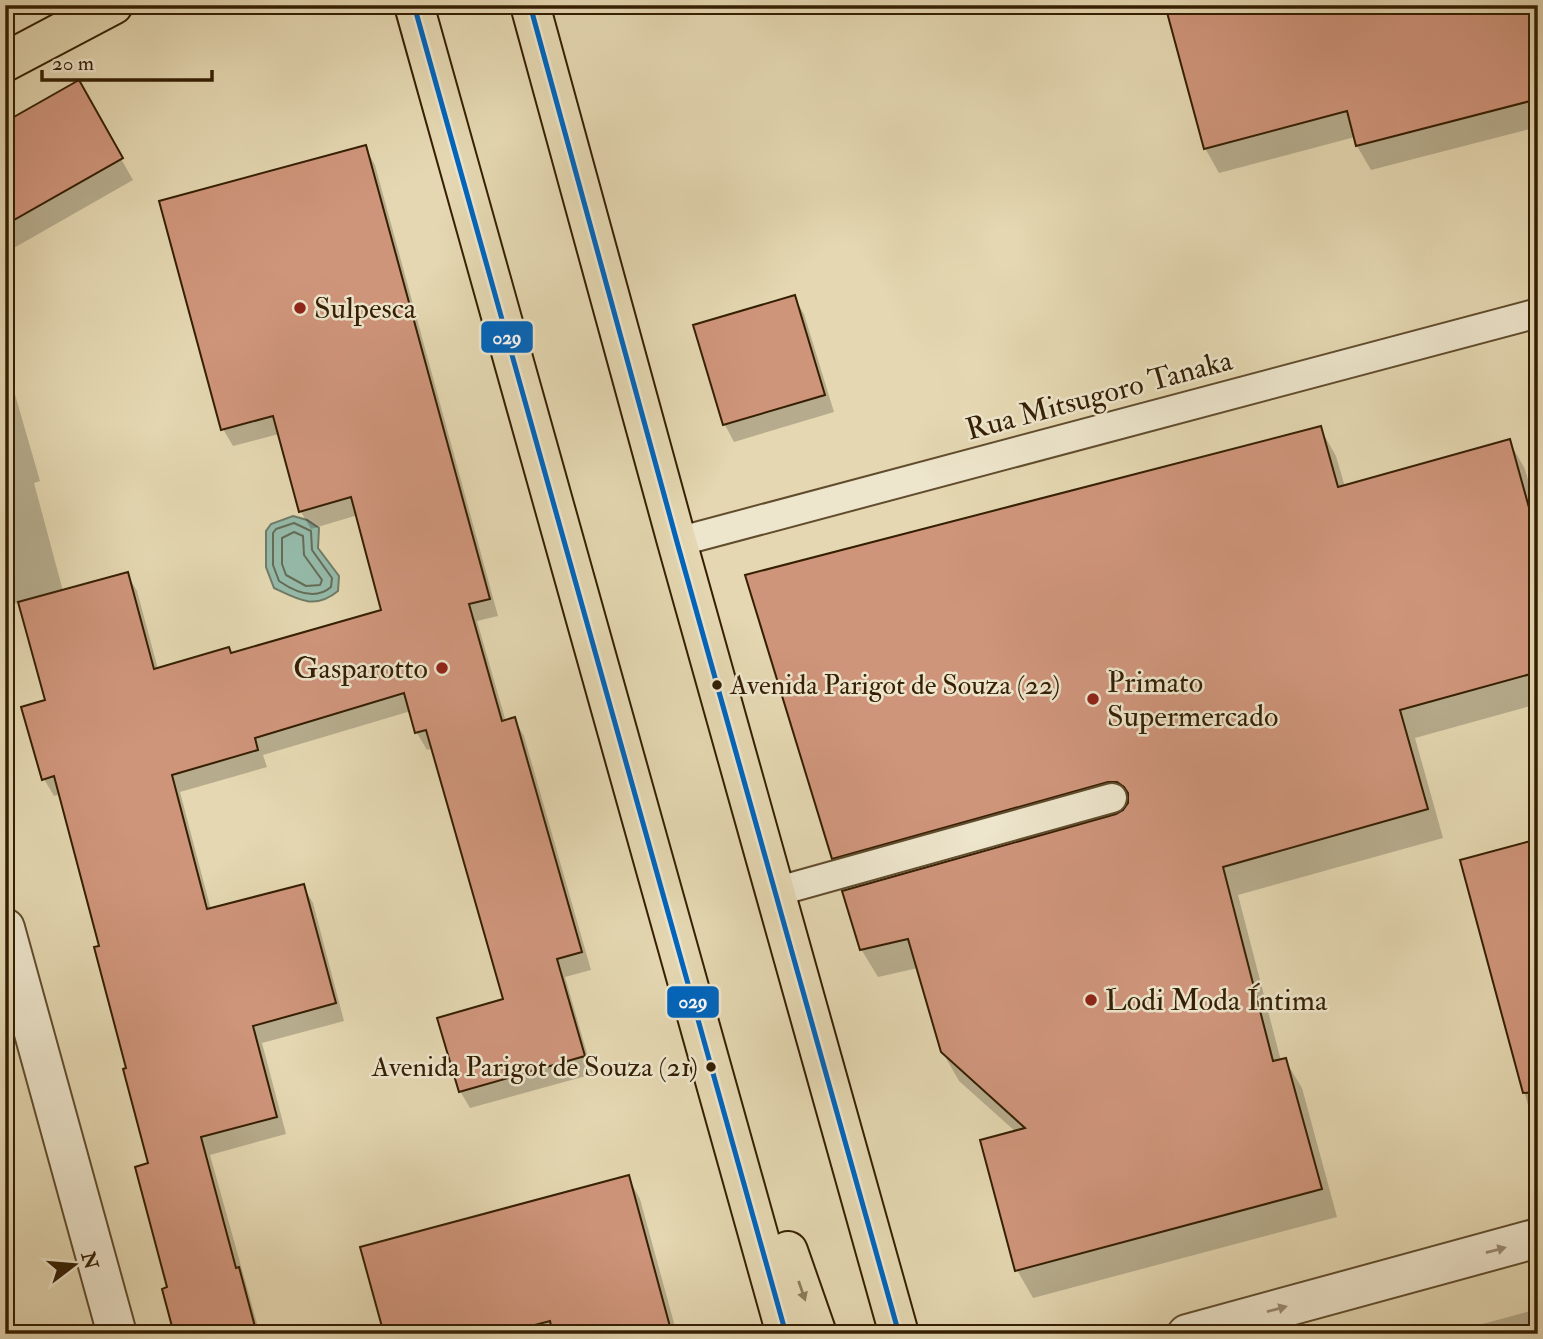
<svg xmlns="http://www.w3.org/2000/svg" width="1543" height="1339" viewBox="0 0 1543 1339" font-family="'IM FELL Double Pica',serif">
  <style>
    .water { fill: #95baaa; stroke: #6f7c67; stroke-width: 2 }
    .shadow { fill: #0003 }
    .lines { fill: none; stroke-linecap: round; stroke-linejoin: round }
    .shore { stroke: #656c56; stroke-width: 2 }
    .building { fill: #cf957b; stroke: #351f03; stroke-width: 2 }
    .lane-casing { stroke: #614d2e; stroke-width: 32 }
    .street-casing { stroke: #614d2e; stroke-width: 42 }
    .primary-casing { stroke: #351f03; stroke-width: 42 }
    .lane { stroke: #ede5cc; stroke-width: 28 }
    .street { stroke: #ede5cc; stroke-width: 38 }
    .primary { stroke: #e4d7b1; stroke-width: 38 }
    .bus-1-casing { stroke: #ede5cc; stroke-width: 10 }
    .bus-1 { stroke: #0065bd; stroke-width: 5 }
    .oneway { fill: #9a8c72 }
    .oneway2 { fill: #8c7b5a }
    .poi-dot { fill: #8f2418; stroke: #ede5cc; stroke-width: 2.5 }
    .bus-dot { fill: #351f03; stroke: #ede5cc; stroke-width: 2.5 }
    .labels { text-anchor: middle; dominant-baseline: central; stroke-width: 5; stroke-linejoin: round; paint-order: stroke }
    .bus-label { font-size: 28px; fill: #351f03; stroke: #ede5cc; text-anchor: start }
    .poi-label { font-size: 30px; fill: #351f03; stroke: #ede5cc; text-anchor: start }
    .street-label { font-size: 30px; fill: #351f03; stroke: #ede5cc }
    .line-badge { stroke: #ede5cc; stroke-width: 2.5 }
    .badge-label { font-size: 19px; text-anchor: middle; font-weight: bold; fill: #fff }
  </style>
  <rect width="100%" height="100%" fill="#e4d7b1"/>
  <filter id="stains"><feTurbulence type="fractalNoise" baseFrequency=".00286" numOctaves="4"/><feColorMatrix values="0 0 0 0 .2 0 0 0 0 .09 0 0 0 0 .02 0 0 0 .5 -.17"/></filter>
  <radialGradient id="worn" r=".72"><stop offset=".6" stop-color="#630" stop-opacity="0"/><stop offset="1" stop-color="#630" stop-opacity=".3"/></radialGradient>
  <path class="water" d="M293 516 307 520 319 528 318 548 339 576 338 591C315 610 299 600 274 588L266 567V531L271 524Z"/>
  <g class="shadow">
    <polygon points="1538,5 1538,127 1371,170 1357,146 1355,137 1219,173 1205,148"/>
    <polygon points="78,83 133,180 5,253 5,124"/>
    <polygon points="365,147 375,165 498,616 477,621 506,722 514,719 524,736 591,970 565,977 593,1074 470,1108 460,1091 505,1000 433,748 427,750 417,733 411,711 263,755 267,767 180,792 211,910 303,886 313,903 344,1021 262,1043 286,1134 210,1155 260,1334 175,1334 150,1164 101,947 60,794 54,796 44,779 47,701 20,602 5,607 5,360 40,481 34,483 63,591 127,574 137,591 158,669 231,654 383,611 358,515 311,529 301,512 279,434 233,446 223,429"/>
    <polygon points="794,297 804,314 834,412 734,442 725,425 696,327"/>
    <polygon points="1320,428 1336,456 1345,487 1509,441 1525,469 1538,515 1538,704 1415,738 1443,838 1238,895 1281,1061 1285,1060 1302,1088 1337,1217 1033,1298 1017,1270 1016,1132 959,1081 942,1051 918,968 878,977 861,949 1125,810 850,886 833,858"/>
    <polygon points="1538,841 1538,1129 1532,1120 1462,862"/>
    <polygon points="628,1177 640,1199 677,1334 386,1334"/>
    <polygon points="1538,1309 1538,1334 1445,1334"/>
  </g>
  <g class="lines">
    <g class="shore">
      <path d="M294 523 311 531 312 550 332 578 331 587C315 601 295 592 279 581L273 565V533L276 529Z"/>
      <polygon points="294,532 303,536 304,555 322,580 320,585 306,586 286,575 282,564 282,538"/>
    </g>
  </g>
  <g class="building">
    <polygon points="1165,5 1538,5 1538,99 1356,146 1347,111 1204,149"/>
    <polygon points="79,80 123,158 5,225 5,122"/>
    <polygon points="366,145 490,599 469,604 502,721 515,717 582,952 557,959 585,1056 459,1092 437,1018 503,999 426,730 415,733 404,693 255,738 258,750 172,775 207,909 304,884 336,1003 253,1026 277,1117 201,1137 236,1268 239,1267 257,1334 174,1334 162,1289 167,1287 135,1167 148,1163 123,1069 126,1068 94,947 99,946 54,776 42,780 21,707 45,700 18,602 128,572 154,669 229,647 231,653 381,610 351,497 299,512 273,416 221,430 159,201"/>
    <polygon points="795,295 825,395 723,425 693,325"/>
    <polygon points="1321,426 1338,487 1510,439 1538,540 1538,672 1400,710 1428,809 1223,867 1273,1061 1286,1058 1322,1189 1015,1271 980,1140 1025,1128 941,1052 908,939 860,950 842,891 1116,814 1123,810 1128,803 1128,793 1124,787 1117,782 1108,782 832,859 745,575"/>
    <polygon points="1538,839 1538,1092 1523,1093 1460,860"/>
    <polygon points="629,1175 672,1334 553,1334 550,1321 500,1334 384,1334 360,1247"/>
  </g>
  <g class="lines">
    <g class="lane-casing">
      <g id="lane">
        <polyline points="677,542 1538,313"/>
        <polyline points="775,892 1112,798"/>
      </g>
    </g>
    <g class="street-casing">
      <g id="street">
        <polyline points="5,928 117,1334"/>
        <polyline points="1187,1334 1538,1238"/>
      </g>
    </g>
    <g class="primary-casing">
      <g id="primary">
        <polyline points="414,5 786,1334"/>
        <polyline points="530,5 677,542 899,1334"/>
        <polyline points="5,62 113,5"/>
        <polyline points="788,1251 817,1334"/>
      </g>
    </g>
    <use href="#lane" class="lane"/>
    <use href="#street" class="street"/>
    <use href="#primary" class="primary"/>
    <g class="bus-1-casing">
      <g id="bus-1">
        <polyline points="414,5 786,1334"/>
        <polyline points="530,5 677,542 899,1334"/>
      </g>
    </g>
    <use href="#bus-1" class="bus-1"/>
  </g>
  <defs><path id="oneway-solid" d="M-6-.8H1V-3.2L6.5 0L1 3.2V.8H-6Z" transform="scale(1.75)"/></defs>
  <g class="oneway">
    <use href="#oneway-solid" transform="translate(1496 1250) rotate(-15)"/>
    <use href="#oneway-solid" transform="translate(1277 1309) rotate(-15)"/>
  </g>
  <use class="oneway2" href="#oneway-solid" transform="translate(802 1291) rotate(71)"/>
  <g class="poi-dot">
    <circle cx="300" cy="308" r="7"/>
    <circle cx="442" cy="668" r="7"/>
    <circle cx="1093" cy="699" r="7"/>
    <circle cx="1091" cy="1000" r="7"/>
  </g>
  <g class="bus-dot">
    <circle cx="717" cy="685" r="6"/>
    <circle cx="711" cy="1067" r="6"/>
  </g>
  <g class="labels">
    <g class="bus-label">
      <text x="730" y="685">Avenida Parigot de Souza (22)</text>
      <text x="698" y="1067" text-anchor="end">Avenida Parigot de Souza (21)</text>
    </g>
    <g class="poi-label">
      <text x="314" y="308">Sulpesca</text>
      <text x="428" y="668" text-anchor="end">Gasparotto</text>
      <text x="1107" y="682">Primato<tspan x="1107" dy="34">Supermercado</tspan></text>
      <text x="1105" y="1000">Lodi Moda Íntima</text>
    </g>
    <g class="street-label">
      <text transform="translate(1099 395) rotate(-15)">Rua Mitsugoro Tanaka</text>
    </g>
  </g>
  <g class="line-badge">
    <rect x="480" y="320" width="54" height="34" rx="7" fill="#0065bd"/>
    <rect x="666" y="985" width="54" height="34" rx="7" fill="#0065bd"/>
  </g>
  <g class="badge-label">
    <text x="507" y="344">029</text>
    <text x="693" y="1008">029</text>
  </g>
  <rect width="1543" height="1339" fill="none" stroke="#e4d7b1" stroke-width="28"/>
  <rect x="7" y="7" width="1529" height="1325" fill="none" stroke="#351f03" stroke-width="3.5"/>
  <rect x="14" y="14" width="1515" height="1311" fill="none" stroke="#351f03" stroke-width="2"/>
  <g transform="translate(74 1265) rotate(74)" stroke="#ede5cc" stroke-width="5" paint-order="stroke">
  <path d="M0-5L12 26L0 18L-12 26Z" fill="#351f03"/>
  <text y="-10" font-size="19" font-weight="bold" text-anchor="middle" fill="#351f03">N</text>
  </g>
  <path d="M42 70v10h170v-10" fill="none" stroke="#351f03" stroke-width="3.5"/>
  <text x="52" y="70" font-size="21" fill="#351f03" stroke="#ede5cc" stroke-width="5" paint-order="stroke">20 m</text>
  <rect width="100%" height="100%" filter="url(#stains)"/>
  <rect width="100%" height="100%" fill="url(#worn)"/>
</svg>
